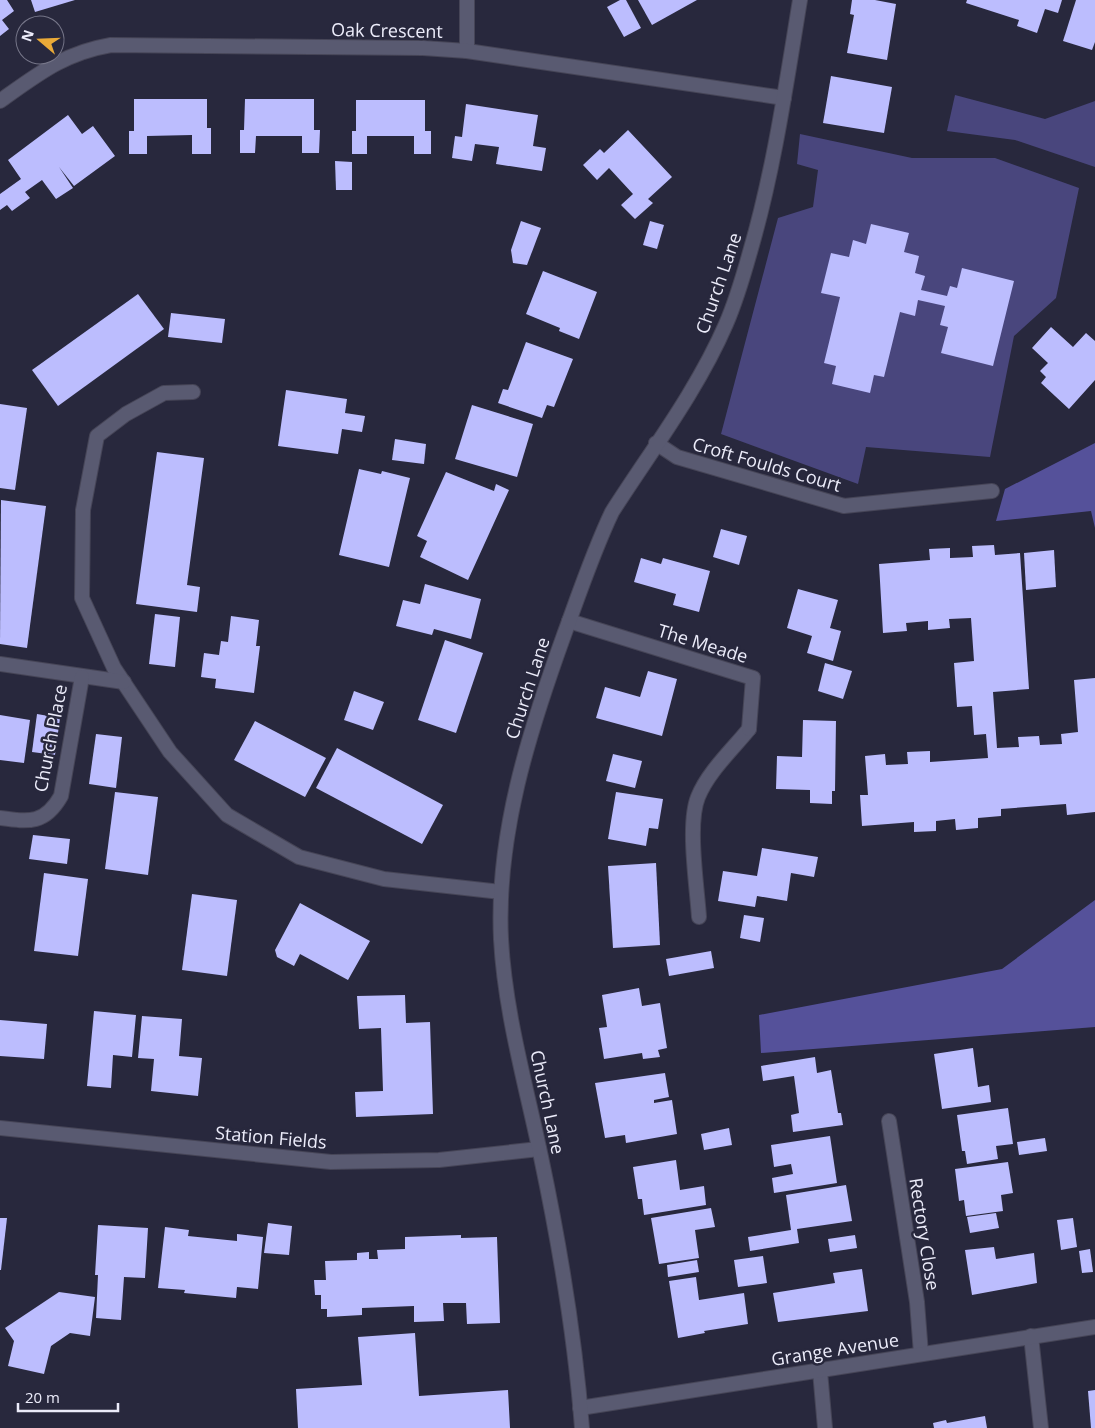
<svg xmlns="http://www.w3.org/2000/svg" width="1095" height="1428" viewBox="0 0 1095 1428" font-family="'Open Sans',sans-serif">
  <style>
    .green { fill: #49467d }
    .forest { fill: #55519a }
    .building { fill: #bcbdfe }
    .lines { fill: none; stroke-linecap: round; stroke-linejoin: round }
    .service-casing { stroke: #464557; stroke-width: 16 }
    .minor-casing { stroke: #464557; stroke-width: 16 }
    .tertiary-casing { stroke: #464557; stroke-width: 16 }
    .service { stroke: #595a71; stroke-width: 14 }
    .minor { stroke: #595a71; stroke-width: 14 }
    .tertiary { stroke: #595a71; stroke-width: 14 }
    .labels { text-anchor: middle; dominant-baseline: central; stroke-width: 5; stroke-linejoin: round; paint-order: stroke }
    .street-label { font-size: 18px; fill: #ececfa; stroke: #28283d }
  </style>
  <rect width="100%" height="100%" fill="#28283d"/>
  <g class="green">
    <polygon points="955,95 1045,119 1095,101 1095,167 1015,140 947,131"/>
    <polygon points="800,134 912,158 995,158 1079,188 1056,298 1014,336 990,457 866,447 858,484 721,434 778,218 813,207 818,170 797,164"/>
  </g>
  <g class="forest">
    <polygon points="1095,443 1095,528 1091,511 996,521 1005,489"/>
    <polygon points="1095,900 1095,1027 761,1053 759,1015 1002,969"/>
  </g>
  <g class="building">
    <polygon points="0,0 7,0 14,11 2,20 9,29 0,36"/>
    <polygon points="31,0 75,0 35,12"/>
    <polygon points="620,0 626,0 641,28 624,37 607,7"/>
    <polygon points="638,0 697,0 652,25"/>
    <polygon points="852,0 875,0 896,4 887,60 847,53 854,15 850,14"/>
    <polygon points="967,0 1062,0 1058,13 1045,9 1037,33 1017,26 1019,20 966,3"/>
    <polygon points="1076,0 1095,0 1095,42 1092,50 1063,41"/>
    <polygon points="831,76 892,87 884,133 823,123"/>
    <polygon points="134,99 207,99 207,128 211,128 211,154 192,154 192,135 147,136 147,154 129,154 129,131 134,131"/>
    <polygon points="245,99 314,99 314,130 320,130 319,153 302,153 302,136 256,136 255,153 240,153 240,130 244,130"/>
    <polygon points="356,100 425,100 425,131 431,131 431,154 414,154 414,136 367,136 367,154 352,154 352,131 356,131"/>
    <polygon points="466,104 538,115 533,146 546,148 542,171 496,164 499,147 475,144 472,161 452,158 455,136 462,137"/>
    <polygon points="68,115 82,134 93,126 115,156 74,186 59,167 73,188 56,199 42,180 25,192 30,198 12,211 7,205 0,210 0,194 21,179 8,160"/>
    <polygon points="628,130 672,177 648,199 653,203 635,219 621,205 633,194 609,168 597,180 583,165 600,149 604,153"/>
    <polygon points="335,161 352,162 352,190 336,190"/>
    <polygon points="521,221 541,228 527,265 513,263 511,250"/>
    <polygon points="650,221 664,225 657,249 643,245"/>
    <polygon points="871,224 909,233 904,252 919,256 915,273 925,276 921,290 947,296 950,286 957,288 962,268 1014,281 993,366 941,353 948,327 940,325 945,306 918,300 915,316 900,312 884,377 874,375 870,393 832,384 836,366 824,363 840,297 821,293 831,253 849,257 853,240 866,244"/>
    <polygon points="543,271 597,292 579,339 559,331 560,328 526,314"/>
    <polygon points="138,294 164,329 58,406 32,370"/>
    <polygon points="171,313 225,319 222,343 168,337"/>
    <polygon points="1051,327 1073,347 1086,333 1095,341 1095,380 1069,409 1041,383 1046,377 1040,371 1048,363 1032,348"/>
    <polygon points="526,342 573,359 554,407 547,405 542,418 498,403 503,389 508,390"/>
    <polygon points="286,390 347,399 345,413 365,416 362,432 342,429 338,454 278,446"/>
    <polygon points="0,404 27,408 15,490 0,488"/>
    <polygon points="472,405 533,424 517,477 455,459"/>
    <polygon points="395,439 426,444 424,464 392,460"/>
    <polygon points="157,452 204,458 187,585 200,587 197,612 136,604"/>
    <polygon points="359,469 381,474 382,471 410,478 389,567 339,555"/>
    <polygon points="446,472 494,491 496,484 509,490 468,580 420,557 427,541 417,536"/>
    <polygon points="1,500 46,506 27,648 0,644"/>
    <polygon points="721,529 747,536 739,565 713,557"/>
    <polygon points="994,545 995,555 1020,553 1029,689 993,692 997,748 1019,747 1018,737 1039,736 1040,745 1062,744 1061,734 1078,732 1074,680 1095,678 1095,812 1067,815 1066,804 1001,809 1001,816 978,818 978,828 956,830 955,819 936,821 936,831 914,832 914,822 862,826 860,795 868,795 865,756 885,754 886,765 908,764 907,752 930,751 930,762 988,758 986,734 974,735 972,706 957,707 954,663 974,661 971,618 949,619 950,628 928,630 928,621 906,623 907,631 883,633 879,564 930,560 929,549 950,548 950,558 973,557 972,546"/>
    <polygon points="1054,550 1056,587 1026,590 1024,553"/>
    <polygon points="641,558 661,564 663,558 710,571 699,612 673,605 676,594 634,582"/>
    <polygon points="425,584 481,599 471,639 434,629 432,635 396,626 403,600 420,604"/>
    <polygon points="798,589 838,600 830,628 841,631 833,661 807,653 812,636 787,628"/>
    <polygon points="155,614 180,617 175,667 149,664"/>
    <polygon points="231,616 259,620 256,646 260,646 254,693 215,688 216,679 201,677 204,653 219,655 221,641 228,642"/>
    <polygon points="445,640 483,653 456,733 418,720"/>
    <polygon points="825,663 852,671 843,699 818,691"/>
    <polygon points="648,671 677,679 662,736 596,718 605,687 640,697"/>
    <polygon points="354,691 384,702 373,730 344,720"/>
    <polygon points="37,714 60,718 55,755 32,752"/>
    <polygon points="0,715 30,720 24,763 0,760"/>
    <polygon points="803,720 836,721 835,791 832,791 832,804 810,803 810,790 776,789 777,756 802,757"/>
    <polygon points="255,721 326,758 305,797 234,760"/>
    <polygon points="96,734 122,737 116,788 89,784"/>
    <polygon points="337,748 443,805 422,844 316,788"/>
    <polygon points="613,754 642,761 635,788 606,781"/>
    <polygon points="115,792 158,797 148,875 105,869"/>
    <polygon points="616,792 663,799 658,829 649,828 646,846 608,839"/>
    <polygon points="33,835 70,839 67,864 29,859"/>
    <polygon points="762,848 818,857 814,877 791,873 787,901 757,896 755,907 718,901 723,871 757,876"/>
    <polygon points="656,863 660,945 613,948 608,866"/>
    <polygon points="44,873 88,879 78,956 34,951"/>
    <polygon points="192,894 237,900 227,976 182,970"/>
    <polygon points="300,903 370,941 348,980 300,954 294,966 277,957 275,950"/>
    <polygon points="744,915 764,918 760,942 740,938"/>
    <polygon points="711,951 714,968 669,976 666,959"/>
    <polygon points="639,988 642,1006 660,1003 667,1048 658,1050 660,1057 643,1059 642,1053 604,1059 599,1028 607,1027 602,995"/>
    <polygon points="405,995 406,1023 430,1022 433,1114 356,1117 355,1092 383,1091 381,1028 359,1029 357,996"/>
    <polygon points="94,1011 136,1015 132,1057 113,1055 111,1088 87,1086"/>
    <polygon points="142,1016 182,1019 179,1056 202,1058 198,1096 151,1091 154,1059 138,1058"/>
    <polygon points="0,1020 47,1024 44,1059 0,1056"/>
    <polygon points="973,1048 978,1087 989,1085 991,1102 942,1109 934,1054"/>
    <polygon points="815,1057 817,1073 831,1070 838,1113 841,1113 843,1125 793,1132 791,1115 799,1113 794,1076 763,1081 761,1066"/>
    <polygon points="665,1073 669,1097 654,1100 654,1103 672,1100 677,1134 626,1143 625,1135 605,1138 595,1083"/>
    <polygon points="1008,1108 1013,1144 996,1146 998,1159 967,1164 965,1151 962,1151 957,1115"/>
    <polygon points="729,1128 732,1145 704,1150 701,1134"/>
    <polygon points="830,1136 837,1183 774,1193 772,1178 793,1174 791,1164 774,1167 771,1145"/>
    <polygon points="1045,1138 1047,1151 1019,1155 1017,1142"/>
    <polygon points="676,1160 680,1190 704,1186 706,1205 644,1215 642,1199 638,1199 633,1167"/>
    <polygon points="1008,1162 1013,1193 1001,1195 1003,1211 966,1216 964,1200 959,1201 955,1169"/>
    <polygon points="846,1185 852,1221 797,1229 799,1243 750,1251 748,1237 791,1230 786,1195"/>
    <polygon points="711,1208 715,1227 695,1230 699,1258 659,1264 651,1218"/>
    <polygon points="996,1213 999,1228 970,1233 967,1217"/>
    <polygon points="0,1218 7,1218 1,1270 0,1270"/>
    <polygon points="1073,1218 1077,1247 1061,1250 1057,1220"/>
    <polygon points="268,1223 292,1226 289,1255 264,1253"/>
    <polygon points="98,1225 148,1228 145,1278 124,1277 121,1320 96,1318 98,1275 95,1275"/>
    <polygon points="165,1227 189,1230 188,1236 237,1241 237,1234 263,1237 258,1289 237,1287 236,1298 184,1293 185,1290 158,1288"/>
    <polygon points="461,1235 461,1238 497,1237 500,1323 467,1324 466,1303 443,1303 444,1321 414,1322 414,1306 362,1308 362,1315 327,1317 327,1309 321,1309 321,1295 315,1295 314,1280 326,1280 325,1261 357,1260 357,1253 369,1252 369,1259 378,1259 377,1250 405,1249 405,1237"/>
    <polygon points="855,1235 857,1248 830,1252 828,1239"/>
    <polygon points="994,1247 996,1259 1034,1253 1037,1283 972,1295 965,1250"/>
    <polygon points="1090,1249 1093,1272 1082,1273 1079,1251"/>
    <polygon points="763,1256 767,1283 738,1287 734,1260"/>
    <polygon points="697,1260 699,1272 668,1277 667,1265"/>
    <polygon points="862,1269 868,1311 778,1322 773,1293 835,1283 833,1273"/>
    <polygon points="696,1277 699,1300 744,1293 748,1324 704,1331 705,1333 678,1338 669,1281"/>
    <polygon points="59,1292 95,1297 90,1336 70,1333 51,1346 44,1374 8,1366 14,1341 5,1328"/>
    <polygon points="415,1333 419,1396 508,1390 510,1428 298,1428 296,1389 362,1385 358,1337"/>
    <polygon points="1095,1390 1095,1428 1091,1428 1088,1391"/>
    <polygon points="985,1416 987,1428 934,1428 933,1423 946,1420 947,1423"/>
  </g>
  <g class="lines">
    <g class="service-casing">
      <g id="service">
        <path d="M699 917C697 886 687 824 698 797 708 772 732 750 749 729"/>
        <polyline points="820,1371 825,1428"/>
      </g>
    </g>
    <g class="minor-casing">
      <g id="minor">
        <polyline points="467,0 467,51"/>
        <path d="M0 101C38 74 64 53 111 45L423 48 467 51 784 98"/>
        <polyline points="193,392 164,393 126,414 97,436 83,510 82,598 114,668 170,752 227,815 299,857 384,879 501,892"/>
        <polyline points="656,443 677,457 844,506 992,491"/>
        <polyline points="569,621 753,678 749,729"/>
        <polyline points="0,664 124,682"/>
        <path d="M0 818C30 822 45 824 61 796L82 677"/>
        <polyline points="889,1121 917,1302 921,1354"/>
        <polyline points="0,1128 331,1162 439,1160 539,1149"/>
        <polyline points="1031,1336 1041,1428"/>
        <polyline points="580,1408 1095,1327"/>
      </g>
    </g>
    <g class="tertiary-casing">
      <path id="tertiary" d="M582 1428C575 1336 560 1247 541 1157 526 1085 505 1013 501 939 496 835 529 732 564 635 579 594 593 552 612 512 651 451 697 391 726 324 736 301 743 277 750 252 774 170 786 85 800 0"/>
    </g>
    <use href="#service" class="service"/>
    <use href="#minor" class="minor"/>
    <use href="#tertiary" class="tertiary"/>
  </g>
  <g class="labels">
    <g class="street-label">
      <text transform="translate(387 30) rotate(1)">Oak Crescent</text>
      <text transform="translate(718 283) rotate(-71)">Church Lane</text>
      <text transform="translate(767 464) rotate(16)">Croft Foulds Court</text>
      <text transform="translate(703 643) rotate(17)">The Meade</text>
      <text transform="translate(527 688) rotate(-72)">Church Lane</text>
      <text transform="translate(50 738) rotate(-79)">Church Place</text>
      <text transform="translate(548 1102) rotate(78)">Church Lane</text>
      <text transform="translate(271 1137) rotate(5)">Station Fields</text>
      <text transform="translate(925 1234) rotate(81)">Rectory Close</text>
      <text transform="translate(835 1349) rotate(-9)">Grange Avenue</text>
    </g>
  </g>
  <g transform="translate(40 40) rotate(289)"><circle r="24" fill="#28283d" stroke="#767689"/>
  <path d="M0-4L9 19L0 12L-9 19Z" fill="#eaaa38"/>
  <text y="-8" font-size="14" font-weight="bold" text-anchor="middle" fill="#ececfa">N</text>
  </g>
  <path d="M18 1403v8h100v-8" fill="none" stroke="#ececfa" stroke-width="2.5"/>
  <text x="25" y="1403" font-size="15" fill="#ececfa" stroke="#28283d" stroke-width="4" paint-order="stroke">20 m</text>
</svg>
